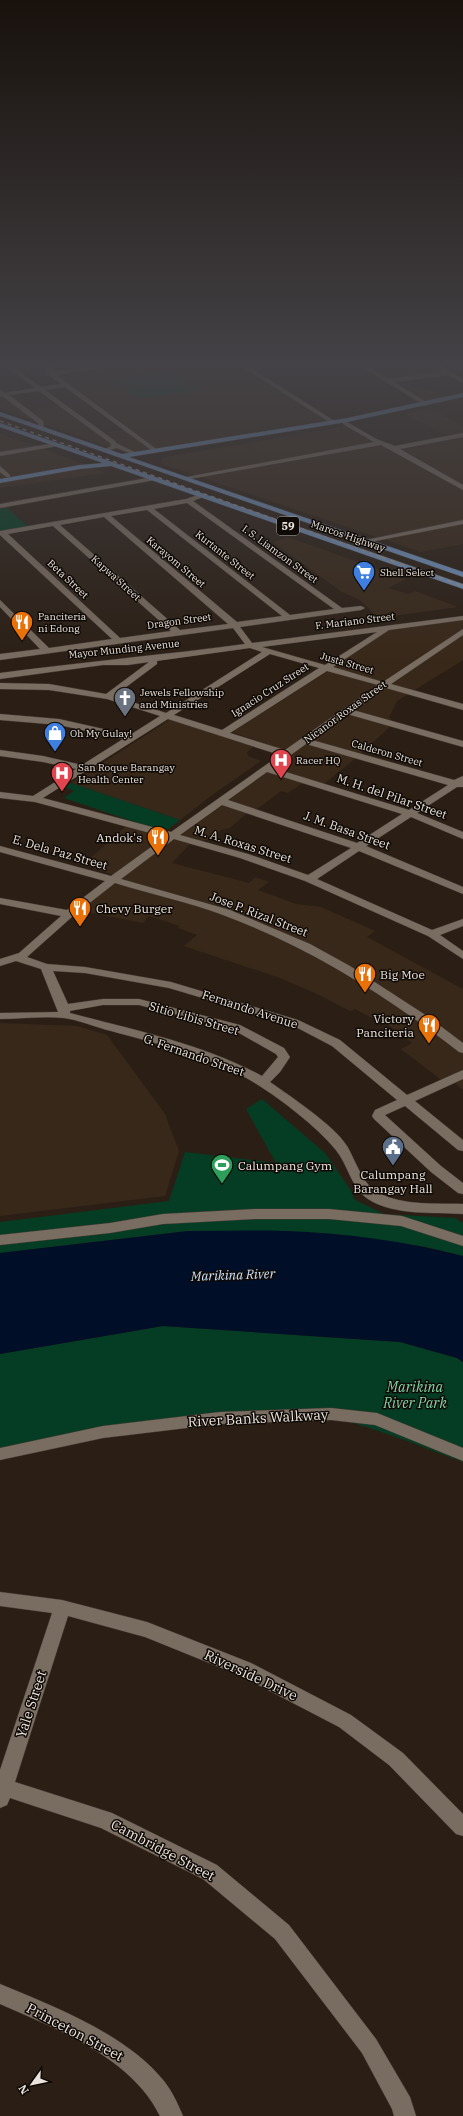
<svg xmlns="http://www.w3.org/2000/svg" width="463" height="2116" viewBox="0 0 463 2116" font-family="'IBM Plex Serif',serif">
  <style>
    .built { fill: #382819 }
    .green { fill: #043d24 }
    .water { fill: #000e27 }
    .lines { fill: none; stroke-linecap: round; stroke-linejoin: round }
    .minor-casing { stroke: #433932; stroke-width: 1 }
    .major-casing { stroke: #433932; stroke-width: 1 }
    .minor { fill: #796c60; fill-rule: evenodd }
    .major { fill: #6e8fb9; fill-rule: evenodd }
    .rail-far1 { stroke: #9c928b; stroke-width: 1.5; stroke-dasharray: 4 4; stroke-linecap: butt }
    .rail { stroke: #9c928b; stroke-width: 2; stroke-dasharray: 5 5; stroke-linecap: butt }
    .labels { text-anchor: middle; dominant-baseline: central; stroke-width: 3; stroke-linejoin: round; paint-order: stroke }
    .far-street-label { font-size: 10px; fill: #ebe3dd; stroke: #0f0a06 }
    .far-poi-label { font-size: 10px; fill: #ebe3dd; stroke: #0f0a06; text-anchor: start }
    .shield { fill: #0f0a06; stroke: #a9a29c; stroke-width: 1 }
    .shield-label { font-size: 11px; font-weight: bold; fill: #ebe3dd }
    .street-label { font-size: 12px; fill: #ebe3dd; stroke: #0f0a06 }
    .poi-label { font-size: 12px; fill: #ebe3dd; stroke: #0f0a06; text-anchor: start }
    .water-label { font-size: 13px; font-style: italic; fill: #cbe1fa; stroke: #0f0a06 }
    .near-park-label { font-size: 14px; font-style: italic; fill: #83d5a7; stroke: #0f0a06 }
    .near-street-label { font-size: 14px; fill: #ebe3dd; stroke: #0f0a06 }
  </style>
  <rect width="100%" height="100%" fill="#2b1f15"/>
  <g class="built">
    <polygon points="99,366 242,366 328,420 125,453 0,408 0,386 30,410 59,405 98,433 123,430 47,373"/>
    <polygon points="367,366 434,366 445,373 392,380"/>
    <polygon points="422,386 447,398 428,402 405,389"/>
    <polygon points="430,409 463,426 463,544 421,552 162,464 162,459 166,457 353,425 378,439 394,445 446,435 405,414"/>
    <polygon points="0,433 63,456 106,473 0,488"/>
    <polygon points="288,537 406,579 388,588 408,594 415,591 458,607 378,618 360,600 342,592 273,542"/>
    <polygon points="463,617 463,660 397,701 389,717 394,723 357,757 325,783 301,784 288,793 281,791 257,809 253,808 230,828 221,830 210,839 191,843 172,863 249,883 255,877 269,882 258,890 296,904 321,907 375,931 367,937 463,989 463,1090 450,1079 444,1082 401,1049 412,1043 378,1017 374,1019 355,1009 350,1011 315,993 280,978 184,946 197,935 178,928 180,926 149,916 143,923 77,910 120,877 83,865 128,824 175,837 293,753 232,732 326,672 389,628"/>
    <polygon points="171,719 255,746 247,752 248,756 261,761 212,795 180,820 71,783"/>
    <polygon points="0,1023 77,1026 107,1035 165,1114 179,1151 165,1196 0,1216"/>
  </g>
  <g class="green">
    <polygon points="171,371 197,390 139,398 112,379"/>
    <polygon points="7,508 29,527 0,532 0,509"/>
    <polygon points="71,783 180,820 164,832 64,798 74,791 65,787"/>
    <polygon points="262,1099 325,1153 350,1189 355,1200 384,1214 455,1218 463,1223 463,1256 426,1247 333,1234 285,1231 188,1231 0,1253 0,1222 169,1201 185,1152 276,1163 246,1109"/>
    <path d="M163 1326 400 1342 457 1358 463 1362V1462C419 1446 375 1427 329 1417 279 1406 229 1411 178 1417 118 1425 59 1437 0 1449V1354Z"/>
  </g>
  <path class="water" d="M188 1231C220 1231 253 1230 285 1231 345 1233 405 1241 463 1256V1362L457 1358 400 1342 163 1326 0 1354V1253Z"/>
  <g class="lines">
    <g class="minor-casing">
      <g id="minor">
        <polygon points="5,366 12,366 41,387 61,384 45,372 52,366 59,366 52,372 99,366 116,366 56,375 159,451 154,452 65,387 45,390 115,441 116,443 139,454 134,455 117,448 103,452 103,450 111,446 110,443 39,391 9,395 43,421 44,428 39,429 38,423 2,396 0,397 0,390 5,393 35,388"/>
        <polygon points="241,366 248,366 336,422 331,423"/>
        <polygon points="360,366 367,366 389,379 443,372 434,366 441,366 463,379 463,383 448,375 394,382 428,403 426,406"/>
        <polygon points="343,422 347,422 376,439 395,446 463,433 463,437 400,449 463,485 463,490 381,445 184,480 181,478 374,442 343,424"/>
        <polygon points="56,443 58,444 58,446 0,456 0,452"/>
        <polygon points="0,466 10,475 10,477 6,477 0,472"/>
        <polygon points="153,477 155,478 155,480 0,508 0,504"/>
        <path d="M201 494 203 495V497L193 501 342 608 361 606 365 608 361 610 240 627 252 643 463 616V620L389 630 333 667 383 682 463 629V635L391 684 463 704V710L386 688 353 710 463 741V747L347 714 312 740 454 780 463 776V787H457L417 813 463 832V839L411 817 366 846 463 887V894L359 851 317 879 432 930 463 919V926L440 935 463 951V959L428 936 305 881 240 858 174 839 121 879 230 910 310 944 350 966 427 1016 463 1043V1053L459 1052C386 995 309 947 223 915 188 902 150 894 115 883L73 916 27 957 47 964 85 967 171 982 298 1020 340 1040 407 1095 463 1070V1079L415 1101 463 1140V1151L458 1150 405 1106 385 1115 441 1166 463 1183V1194L458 1193 431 1172 374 1119 372 1116 375 1110 397 1100 332 1046 290 1024 169 988 85 973 53 971 68 1004 103 999H139L240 1025 284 1048 290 1057 280 1072 270 1082C290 1096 335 1126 347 1146 356 1161 363 1186 379 1193 404 1206 436 1203 463 1204V1214C434 1212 394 1216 368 1199 351 1188 348 1164 335 1149 317 1127 282 1100 258 1085 217 1058 158 1044 111 1031 95 1027 79 1020 64 1018 43 1016 21 1019 0 1019V1013L58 1012 41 969 16 961 0 966V959L19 953 61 916 0 904V898L67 910 105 881 0 852V846L111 876 165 837 35 802 0 798V792L33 796 76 769 43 762 0 756V750L43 756 82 765 123 739 59 725 0 720V714L59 719 130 735 160 716 107 699 49 690 0 689V683L49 684 106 694 149 662 128 665H103L0 679V673C82 662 163 655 245 644L233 628 0 660V654L40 649 0 607V600L49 648 112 639 0 535V531L186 499ZM187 503 334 609 290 615 154 509ZM147 510 282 616 237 622 111 516ZM104 517 228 624 180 630 60 525ZM53 526 171 631 120 638 8 534ZM377 632 325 665 262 647ZM250 648 262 652 166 713 114 696 157 664V661ZM270 654 319 668 222 730 174 715ZM327 671 378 685 285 750 230 733ZM168 719 280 755 171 832 43 798ZM306 744 448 785 409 810 273 768ZM267 772 402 814 357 843 228 800ZM222 805 351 848 308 875 248 854 180 835ZM103 1005H139L232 1029 276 1054 278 1057 262 1076C203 1044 134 1030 70 1013V1011Z"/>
        <polygon points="463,520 463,524 365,543 361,541"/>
        <polygon points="255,1209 329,1209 402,1216 463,1236 463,1246 401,1226 329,1219 255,1219 163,1224 110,1233 0,1245 0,1235 110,1223 163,1214"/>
        <polygon points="331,1408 377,1413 463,1448 463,1461 375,1425 331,1420 220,1424 103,1438 0,1460 0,1448 103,1426 220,1412"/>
        <polygon points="0,1592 62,1600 147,1622 251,1663 351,1715 403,1753 463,1814 463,1836 456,1834 389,1765 339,1727 239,1675 145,1637 68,1616 15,1782 112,1813 217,1865 289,1925 376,2039 410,2097 416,2116 394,2116 392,2109 362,2053 275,1939 203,1879 101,1828 10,1798 7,1805 0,1808 0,1770 52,1613 0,1606"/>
        <path d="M0 1984C55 2007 126 2034 164 2081 172 2091 178 2104 183 2116H160C131 2057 57 2029 0 2004Z"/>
      </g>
    </g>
    <g class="major-casing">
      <g id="major">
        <polygon points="463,393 463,397 347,422 129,457 463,572 463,577 0,416 0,412 122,454 347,418"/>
        <polygon points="0,423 463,584 463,589 111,466 80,469 0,483 0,479 80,465 103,463 0,427"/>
      </g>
    </g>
    <use href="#minor" class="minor"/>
    <use href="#major" class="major"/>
    <polyline class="rail-far1" points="0,421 384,558"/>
    <polyline class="rail" points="381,557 463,586"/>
  </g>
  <linearGradient id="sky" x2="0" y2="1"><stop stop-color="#18110c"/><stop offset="0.55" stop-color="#444246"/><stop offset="1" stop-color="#444246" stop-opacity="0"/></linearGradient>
  <rect width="463" height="662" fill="url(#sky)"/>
  <defs>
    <g id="supermarket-pin" transform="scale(1.15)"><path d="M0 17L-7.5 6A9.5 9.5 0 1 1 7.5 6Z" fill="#3f7fe0" stroke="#0f0a06"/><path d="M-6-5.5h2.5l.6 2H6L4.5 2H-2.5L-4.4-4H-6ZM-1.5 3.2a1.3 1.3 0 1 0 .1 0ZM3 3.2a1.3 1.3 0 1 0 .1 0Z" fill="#fff"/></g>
    <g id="restaurant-pin" transform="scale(1.15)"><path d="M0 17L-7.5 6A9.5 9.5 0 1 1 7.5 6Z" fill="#e8710a" stroke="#0f0a06"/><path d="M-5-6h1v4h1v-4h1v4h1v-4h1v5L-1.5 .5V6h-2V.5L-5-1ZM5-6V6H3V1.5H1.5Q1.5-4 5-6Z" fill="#fff"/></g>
    <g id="church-pin" transform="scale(1.15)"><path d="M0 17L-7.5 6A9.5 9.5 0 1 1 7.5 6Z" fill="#6b7280" stroke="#0f0a06"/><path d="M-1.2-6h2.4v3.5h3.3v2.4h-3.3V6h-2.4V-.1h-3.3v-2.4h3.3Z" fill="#fff"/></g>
    <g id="shop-pin" transform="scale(1.15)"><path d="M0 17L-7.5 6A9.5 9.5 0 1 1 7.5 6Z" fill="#3f7fe0" stroke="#0f0a06"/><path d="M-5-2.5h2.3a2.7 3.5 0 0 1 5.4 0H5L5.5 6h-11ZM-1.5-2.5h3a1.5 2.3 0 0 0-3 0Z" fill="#fff"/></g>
    <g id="hospital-pin" transform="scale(1.15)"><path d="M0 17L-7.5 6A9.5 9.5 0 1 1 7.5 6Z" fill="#e0444e" stroke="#0f0a06"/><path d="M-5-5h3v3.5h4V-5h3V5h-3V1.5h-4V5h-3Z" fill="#fff"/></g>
    <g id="civic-pin" transform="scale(1.15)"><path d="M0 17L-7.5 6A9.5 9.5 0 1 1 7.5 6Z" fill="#5c6f8a" stroke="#0f0a06"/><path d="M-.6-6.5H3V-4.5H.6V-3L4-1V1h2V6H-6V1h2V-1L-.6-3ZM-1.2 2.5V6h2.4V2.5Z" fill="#fff"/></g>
    <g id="stadium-pin" transform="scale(1.15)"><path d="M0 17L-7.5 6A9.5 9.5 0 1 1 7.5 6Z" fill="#2e9e5b" stroke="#0f0a06"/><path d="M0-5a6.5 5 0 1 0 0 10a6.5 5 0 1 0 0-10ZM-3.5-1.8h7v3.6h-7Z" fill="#fff"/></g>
  </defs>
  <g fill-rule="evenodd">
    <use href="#supermarket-pin" x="364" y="572"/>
    <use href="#restaurant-pin" x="22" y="622"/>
    <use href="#church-pin" x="125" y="698"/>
    <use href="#shop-pin" x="55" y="733"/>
    <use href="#hospital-pin" x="281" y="760"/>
    <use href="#hospital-pin" x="62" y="773"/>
    <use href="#restaurant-pin" x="158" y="837"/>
    <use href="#restaurant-pin" x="80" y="908"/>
    <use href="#restaurant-pin" x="365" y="974"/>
    <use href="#restaurant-pin" x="429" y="1025"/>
    <use href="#civic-pin" x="393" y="1147"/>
    <use href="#stadium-pin" x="222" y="1165"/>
  </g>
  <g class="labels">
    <g class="far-street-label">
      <text transform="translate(348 536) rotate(19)">Marcos Highway</text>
      <text transform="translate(280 554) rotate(36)">I. S. Liamzon Street</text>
      <text transform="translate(225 555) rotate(38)">Kurtante Street</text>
      <text transform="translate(176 562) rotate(40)">Karayom Street</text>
      <text transform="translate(116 578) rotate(42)">Kapwa Street</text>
      <text transform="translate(68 579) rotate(43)">Beta Street</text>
      <text transform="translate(179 621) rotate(-8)">Dragon Street</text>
      <text transform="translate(355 621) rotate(-7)">F. Mariano Street</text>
      <text transform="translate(124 649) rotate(-6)">Mayor Munding Avenue</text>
      <text transform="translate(347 663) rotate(16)">Justa Street</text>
      <text transform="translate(270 690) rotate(-33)">Ignacio Cruz Street</text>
      <text transform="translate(345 712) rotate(-36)">Nicanor Roxas Street</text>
      <text transform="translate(387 753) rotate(16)">Calderon Street</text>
    </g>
    <g class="far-poi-label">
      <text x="380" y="572">Shell Select</text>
      <text x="38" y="616">Panciteria<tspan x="38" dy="12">ni Edong</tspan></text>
      <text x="140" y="692">Jewels Fellowship<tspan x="140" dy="12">and Ministries</tspan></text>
      <text x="70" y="733">Oh My Gulay!</text>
      <text x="296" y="760">Racer HQ</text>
      <text x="78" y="767">San Roque Barangay<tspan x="78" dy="12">Health Center</tspan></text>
    </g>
    <rect class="shield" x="277" y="517" width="22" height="18" rx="3"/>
    <g class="shield-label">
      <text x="288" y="526">59</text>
    </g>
    <g class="street-label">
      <text transform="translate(392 796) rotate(19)">M. H. del Pilar Street</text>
      <text transform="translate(347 830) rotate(20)">J. M. Basa Street</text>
      <text transform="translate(243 844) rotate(17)">M. A. Roxas Street</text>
      <text transform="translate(60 852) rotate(16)">E. Dela Paz Street</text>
      <text transform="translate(259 914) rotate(21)">Jose P. Rizal Street</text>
      <text transform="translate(250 1009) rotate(18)">Fernando Avenue</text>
      <text transform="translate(194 1018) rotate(16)">Sitio Libis Street</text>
      <text transform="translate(194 1055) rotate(19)">G. Fernando Street</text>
    </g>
    <g class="poi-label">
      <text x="142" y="837" text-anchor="end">Andok's</text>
      <text x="96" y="908">Chevy Burger</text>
      <text x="380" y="974">Big Moe</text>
      <text x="414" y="1018" text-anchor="end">Victory<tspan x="414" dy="14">Panciteria</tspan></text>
      <text x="238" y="1165">Calumpang Gym</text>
      <text x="393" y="1174" text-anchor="middle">Calumpang<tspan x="393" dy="14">Barangay Hall</tspan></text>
    </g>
    <g class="water-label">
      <text transform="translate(233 1275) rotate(-2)">Marikina River</text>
    </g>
    <g class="near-park-label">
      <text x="415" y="1387">Marikina<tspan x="415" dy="16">River Park</tspan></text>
    </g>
    <g class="near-street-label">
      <text transform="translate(258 1418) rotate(-3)">River Banks Walkway</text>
      <text transform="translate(251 1675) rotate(25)">Riverside Drive</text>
      <text transform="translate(31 1704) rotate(-72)">Yale Street</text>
      <text transform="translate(163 1850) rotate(28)">Cambridge Street</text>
      <text transform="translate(75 2032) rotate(28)">Princeton Street</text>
    </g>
  </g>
  <g transform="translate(32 2084) rotate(237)" stroke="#0f0a06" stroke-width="3" paint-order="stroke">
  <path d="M0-3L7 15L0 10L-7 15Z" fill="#ebe3dd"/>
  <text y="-6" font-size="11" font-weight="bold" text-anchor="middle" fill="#ebe3dd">N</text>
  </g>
</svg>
